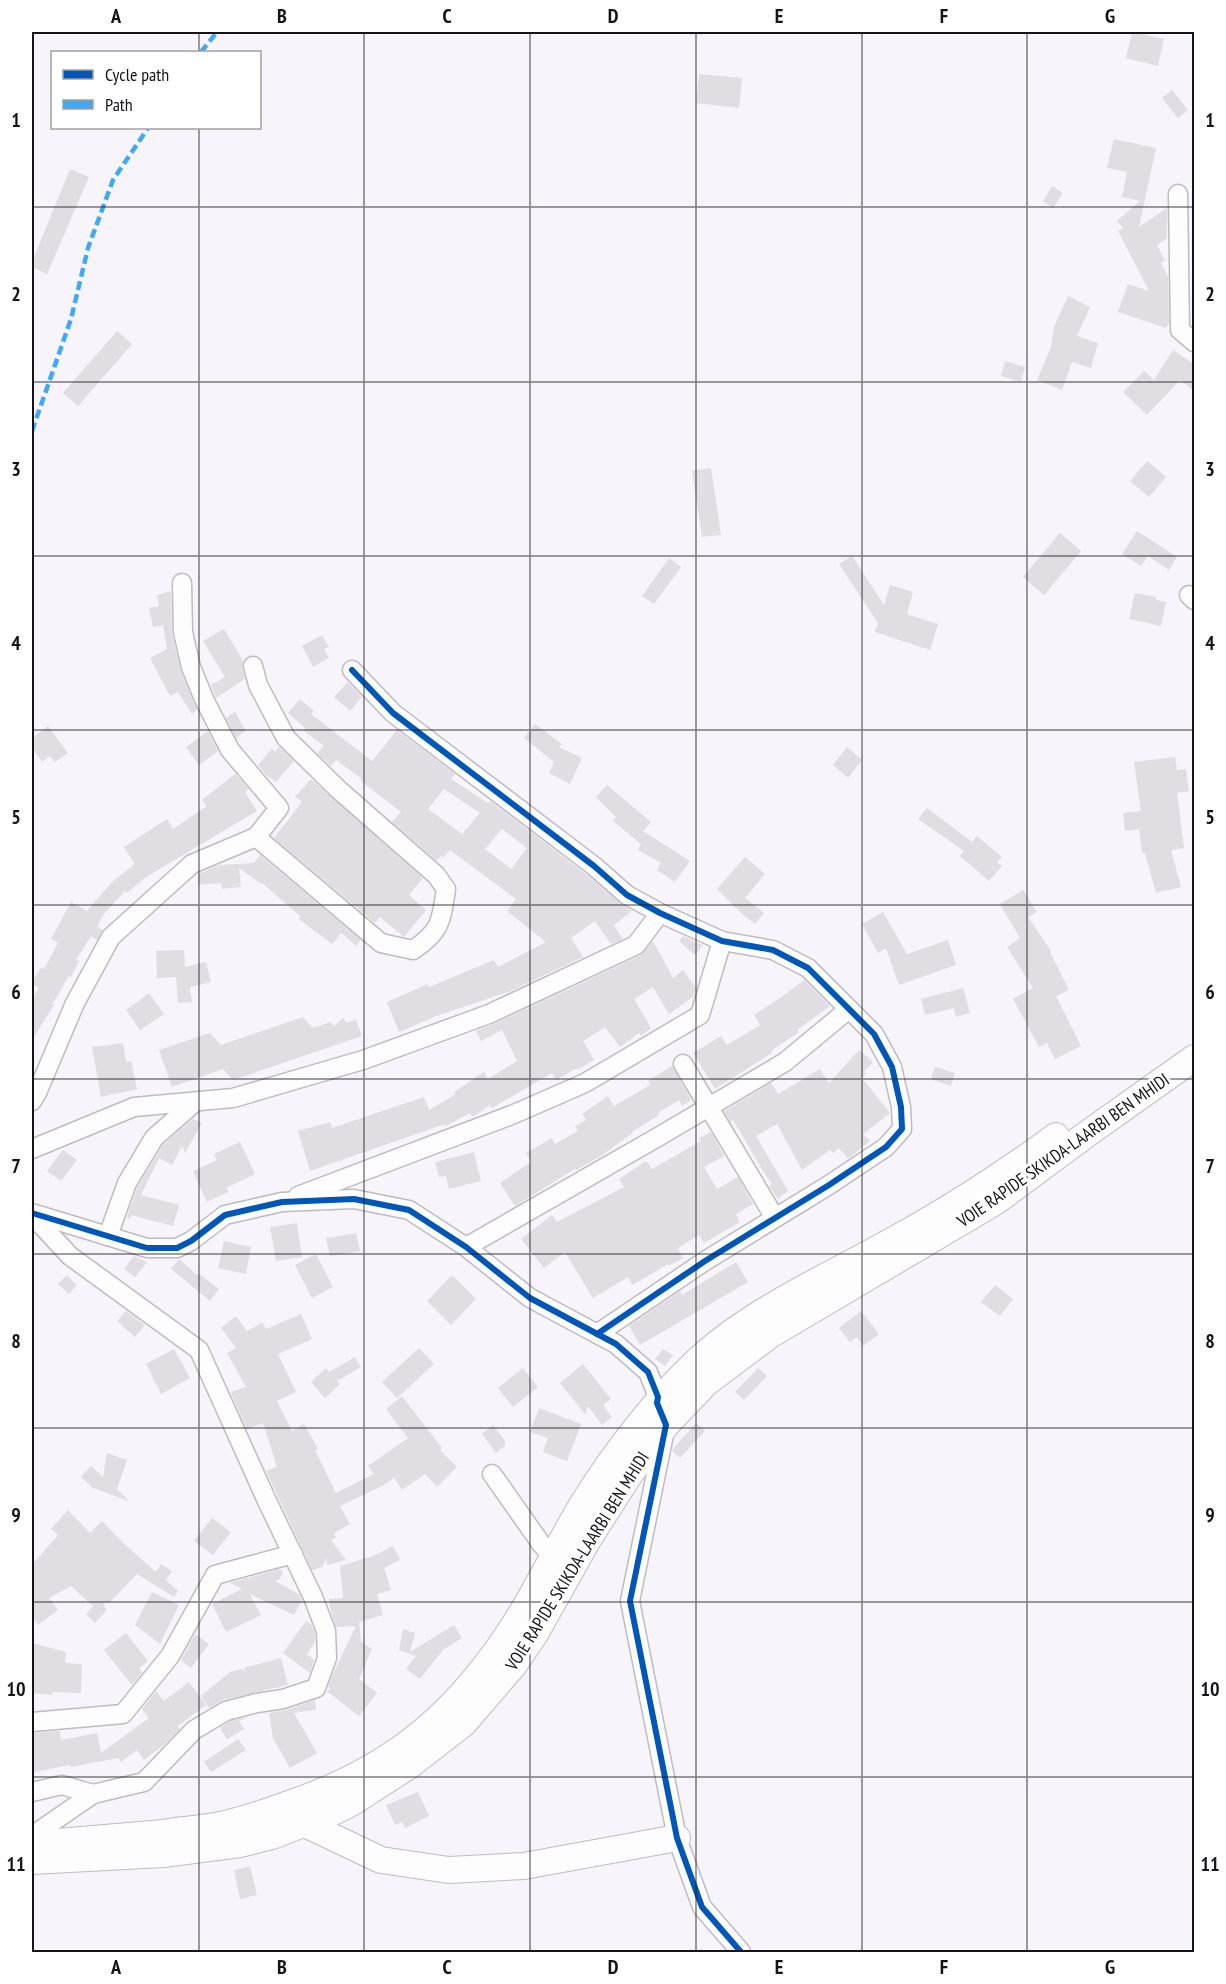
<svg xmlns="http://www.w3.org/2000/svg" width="1226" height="1984" viewBox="0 0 1226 1984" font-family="'PT Sans Narrow',sans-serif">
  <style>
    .building { fill: #e0dde3; fill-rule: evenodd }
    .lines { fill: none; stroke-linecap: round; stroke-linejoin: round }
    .minor-casing { stroke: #bebbc1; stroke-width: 21 }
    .highway-casing { stroke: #bebbc1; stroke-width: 28 }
    .minor { stroke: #fefdfe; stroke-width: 18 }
    .highway { stroke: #fefdfe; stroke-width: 26 }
    .quiet { stroke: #3fa9f5; stroke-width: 4.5; stroke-dasharray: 9 4.5; stroke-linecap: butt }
    .cycleway-casing { stroke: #fff; stroke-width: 10 }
    .cycleway { stroke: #0057b8; stroke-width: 6 }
    .grid { fill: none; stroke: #141317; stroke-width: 1.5; stroke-opacity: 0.55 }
    .labels { text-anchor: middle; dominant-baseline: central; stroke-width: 6; stroke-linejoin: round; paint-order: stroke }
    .street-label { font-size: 18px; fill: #141317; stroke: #fff }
    .neatline { fill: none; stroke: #141317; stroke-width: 2 }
    .grid-label { font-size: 20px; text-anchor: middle; font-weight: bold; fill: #141317 }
  </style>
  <rect width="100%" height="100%" fill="#f7f4fb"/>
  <g class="building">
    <polygon points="1132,32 1164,39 1158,66 1126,58"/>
    <polygon points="699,74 742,78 739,108 696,103"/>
    <polygon points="1172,90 1188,110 1178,118 1162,98"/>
    <polygon points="1114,139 1156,148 1139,227 1167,208 1167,238 1157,245 1165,261 1161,263 1168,277 1169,322 1166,328 1118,312 1128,284 1149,291 1118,231 1123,228 1117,221 1140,201 1122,197 1127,172 1107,168"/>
    <polygon points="70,169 89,177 47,274 32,267 32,262"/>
    <polygon points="1052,186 1063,193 1053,208 1043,201"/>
    <polygon points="1068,296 1090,307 1077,336 1098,343 1091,368 1072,362 1062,390 1037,380 1051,347 1054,327"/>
    <polygon points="117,331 132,344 78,406 63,393"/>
    <polygon points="1173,350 1194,364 1194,391 1180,380 1147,415 1123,392 1144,371 1154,380"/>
    <polygon points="1005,361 1025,367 1021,382 1001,376"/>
    <polygon points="1147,461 1166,477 1149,497 1130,481"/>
    <polygon points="711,468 721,535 702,537 692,471"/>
    <polygon points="1137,531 1177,557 1169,570 1148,556 1141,566 1122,554"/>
    <polygon points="1060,533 1081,551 1044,595 1023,577"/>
    <polygon points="852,556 884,605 890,585 913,592 907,614 938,624 930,650 875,632 878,623 839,564"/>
    <polygon points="669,558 681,567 654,604 642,596"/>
    <polygon points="171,591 172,634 181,671 197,710 192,714 178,692 170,696 150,658 167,649 163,625 153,627 149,608 159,606 157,595"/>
    <polygon points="1135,593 1156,597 1156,600 1166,602 1161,626 1129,619"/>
    <polygon points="224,629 243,661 242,668 245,679 216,698 211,685 225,677 203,641"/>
    <polygon points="322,635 329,647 324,649 329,658 313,667 302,646"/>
    <polygon points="348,682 362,697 350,711 334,697"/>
    <path d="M300 699 314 711 311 714 372 761 397 730 455 774 451 779 488 803 490 801 587 875 620 903 632 911 614 925 623 939 611 944 595 921 571 938 583 957 511 991 436 1016 399 1032 387 1002 428 984 429 987 494 960 498 967 546 942 507 911 516 899 450 850 443 858 441 856 437 861 392 822 401 812 361 781 362 779 336 760 331 766 317 753 324 746 304 731 305 728 288 713ZM444 789 480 813 462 834 428 809ZM502 829 527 848 511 869 485 849Z"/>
    <polygon points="235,712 246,731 236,738 226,718"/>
    <polygon points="535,724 562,744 559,747 582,758 570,784 549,773 554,762 524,738"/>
    <polygon points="48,726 68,753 55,762 50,756 42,762 32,747 32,738"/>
    <polygon points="208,731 218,751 199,765 186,747"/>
    <polygon points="279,747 294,761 276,782 266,775 258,765 272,749 275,752"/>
    <polygon points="847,747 862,760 848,778 833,765"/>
    <polygon points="1175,757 1177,770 1186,769 1189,791 1177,793 1184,848 1171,850 1181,887 1156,893 1145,853 1142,853 1139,829 1125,831 1123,813 1141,811 1134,762"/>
    <polygon points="235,774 249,789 245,792 257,811 146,877 127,893 125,891 104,914 97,926 103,930 97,940 91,936 76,960 79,961 71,977 69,976 52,1005 54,1005 32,1040 32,999 39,988 32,983 41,967 44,969 58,943 51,939 71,902 87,911 112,882 135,864 124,847 167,819 173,829 207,806 202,800"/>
    <polygon points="311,779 423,878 409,895 426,910 404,937 380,917 375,923 274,838 302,802 295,797"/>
    <polygon points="607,785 651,822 643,831 690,861 675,882 657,870 661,863 638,850 641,844 613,821 616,817 596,797"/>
    <polygon points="927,808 972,842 977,836 1002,857 997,862 1002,866 989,881 960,856 964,851 918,819"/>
    <polygon points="260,855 361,940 356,946 341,933 332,944 299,919 300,916 262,883 261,884 239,868 241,887 222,889 221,883 198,885 198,874 219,865 254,863"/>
    <polygon points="745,857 765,874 745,898 764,913 755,924 741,913 717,889"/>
    <polygon points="1023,890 1037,912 1028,917 1051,951 1050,952 1069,990 1056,996 1081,1046 1055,1059 1047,1043 1039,1047 1013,999 1033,988 1007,947 1020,938 1000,904"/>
    <polygon points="883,912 907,954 948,940 956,965 899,985 886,948 878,953 862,924"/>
    <polygon points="683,936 703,945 695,955 679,941"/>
    <polygon points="653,941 673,978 683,970 696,988 694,996 669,1014 653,987 634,999 651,1028 641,1036 639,1033 620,1047 605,1027 583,1041 594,1060 578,1070 577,1068 556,1080 552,1073 492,1108 490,1105 473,1117 470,1113 446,1126 445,1124 310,1171 298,1131 330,1122 332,1128 424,1097 429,1110 456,1094 454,1092 484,1072 488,1079 517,1061 502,1030 481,1041 476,1031 494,1024 641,955"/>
    <polygon points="184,950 185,967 206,962 211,982 190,987 192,1002 178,1003 176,977 157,978 156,951"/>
    <polygon points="804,980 830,1006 797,1030 799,1032 771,1051 772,1053 715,1089 693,1053 721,1036 727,1045 760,1025 754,1015 783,996"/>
    <polygon points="963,988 970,1013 956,1017 954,1008 925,1015 921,999"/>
    <polygon points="149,993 164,1014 140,1030 126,1010"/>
    <polygon points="303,1017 313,1028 330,1022 334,1026 343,1018 347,1023 356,1020 362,1036 233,1080 223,1069 172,1087 159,1050 210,1033 221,1045"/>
    <polygon points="123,1043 126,1062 131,1061 137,1089 101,1097 92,1047"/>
    <polygon points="859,1050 873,1062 864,1072 866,1074 862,1078 890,1113 863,1134 870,1141 848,1159 839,1148 833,1153 830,1150 802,1170 777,1124 756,1136 788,1191 778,1199 769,1186 772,1184 763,1171 733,1120 730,1122 724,1111 771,1083 778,1094 820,1069 829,1083"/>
    <polygon points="672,1066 691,1100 682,1106 679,1100 658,1113 659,1115 632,1132 633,1133 601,1156 576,1170 575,1169 515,1206 500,1183 531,1162 526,1153 552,1138 555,1144 578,1131 575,1126 586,1120 582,1114 608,1096 614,1106 650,1085 648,1081"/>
    <polygon points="935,1067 955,1073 951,1086 931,1079"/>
    <polygon points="193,1119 202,1123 185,1153 182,1146 172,1165 159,1158 141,1195 179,1205 173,1226 131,1215 130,1219 127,1217 137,1188 163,1145"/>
    <polygon points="711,1132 724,1156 704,1167 717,1189 738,1177 753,1204 736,1214 740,1222 704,1243 699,1235 678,1248 683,1258 668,1266 668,1264 633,1285 628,1277 593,1298 565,1252 544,1268 521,1239 552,1215 557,1222 624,1187 619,1179 646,1161 652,1169 701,1141 699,1138"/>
    <polygon points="240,1142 255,1174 226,1188 228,1192 207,1202 193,1171 217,1160 214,1154"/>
    <polygon points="63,1150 77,1160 61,1181 47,1171"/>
    <polygon points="474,1152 481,1181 449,1189 446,1176 439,1177 435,1162"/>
    <polygon points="297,1223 302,1257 276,1261 270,1227"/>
    <polygon points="356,1233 360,1251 330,1256 326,1238"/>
    <polygon points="224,1241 251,1247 246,1274 218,1268"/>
    <polygon points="316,1254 333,1287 312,1298 295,1265"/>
    <polygon points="134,1256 147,1262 135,1277 124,1269"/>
    <polygon points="179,1259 197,1275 198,1273 219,1289 210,1301 171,1269"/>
    <polygon points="736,1262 748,1282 640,1345 629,1326 680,1291 682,1295"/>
    <polygon points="67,1275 77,1285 69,1294 58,1284"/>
    <polygon points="452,1275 476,1299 451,1325 427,1301"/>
    <polygon points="995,1285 1013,1299 1000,1316 981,1302"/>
    <polygon points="126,1311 145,1325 135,1337 117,1321"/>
    <polygon points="861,1311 879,1334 863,1346 857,1337 850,1342 839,1328"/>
    <polygon points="301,1314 312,1339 278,1354 296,1392 277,1401 292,1431 304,1424 318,1449 315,1450 336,1493 374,1474 368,1466 408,1438 386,1409 402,1396 442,1448 440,1450 457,1467 437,1487 425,1474 402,1490 394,1478 382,1486 340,1506 350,1524 334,1533 336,1538 331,1540 346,1560 327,1565 327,1558 322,1567 312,1570 266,1471 277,1467 263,1423 247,1429 235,1403 231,1392 246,1387 227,1353 236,1348 221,1328 236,1316 247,1331 262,1323 266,1329"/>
    <polygon points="419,1348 434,1364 397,1398 382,1382"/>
    <polygon points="174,1349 190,1378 161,1394 146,1364"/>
    <polygon points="663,1349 673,1355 665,1366 655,1359"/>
    <polygon points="355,1357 361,1367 337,1381 340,1384 325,1398 311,1382 326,1368 329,1372"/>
    <polygon points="583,1364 611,1399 603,1405 612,1417 602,1425 588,1406 585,1414 560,1383"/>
    <polygon points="523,1368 538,1387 513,1407 498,1388"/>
    <polygon points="758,1368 767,1376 744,1400 735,1392"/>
    <polygon points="539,1408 581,1424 567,1461 543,1452 548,1438 530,1432"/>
    <polygon points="696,1423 705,1431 680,1458 672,1451 673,1449"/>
    <polygon points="493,1425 505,1441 505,1446 496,1453 482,1434"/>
    <polygon points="107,1453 127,1460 117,1489 129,1501 93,1488 81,1477 91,1466 103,1477"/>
    <polygon points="68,1510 90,1533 102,1521 121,1541 156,1572 161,1564 172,1571 166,1580 178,1591 174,1597 137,1574 108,1604 106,1602 103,1605 107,1610 95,1623 86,1614 93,1606 71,1586 49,1598 58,1610 38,1625 32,1617 32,1565 58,1535 51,1529"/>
    <polygon points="212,1518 231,1532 213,1555 194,1541"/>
    <polygon points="393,1546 400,1560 384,1568 391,1590 377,1594 383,1615 359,1622 361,1642 372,1649 359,1679 377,1693 359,1716 327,1691 331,1689 328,1687 333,1674 356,1626 336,1627 330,1609 329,1599 343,1598 340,1566 373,1556"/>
    <polygon points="279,1569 283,1572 280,1579 275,1581 300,1595 302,1600 294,1615 250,1594 261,1615 226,1632 212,1604 242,1589 230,1583 247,1578 249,1579 251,1577"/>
    <polygon points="152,1592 179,1605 160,1644 135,1625"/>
    <polygon points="306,1621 311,1624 315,1633 315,1642 307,1654 314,1660 310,1673 283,1653"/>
    <polygon points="454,1625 462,1638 443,1650 420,1679 406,1669 416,1656 399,1650 403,1629 415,1633 410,1652"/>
    <polygon points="126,1633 148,1661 139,1668 142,1673 132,1685 104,1650"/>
    <polygon points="195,1634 209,1644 191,1668 181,1660"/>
    <polygon points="32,1643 66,1652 65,1663 82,1664 81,1693 52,1692 53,1695 32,1693"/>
    <polygon points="281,1658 288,1685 223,1700 209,1708 201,1696 230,1672 242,1669 246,1672 244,1668"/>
    <polygon points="189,1682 206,1705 178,1726 180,1729 165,1744 144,1760 137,1750 121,1762 118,1758 71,1767 70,1765 34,1772 32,1760 32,1733 60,1731 61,1740 97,1733 101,1753 149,1718 142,1709 156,1691 164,1701"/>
    <polygon points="315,1700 316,1710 294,1713 317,1753 290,1768 273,1738 269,1713 286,1710"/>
    <polygon points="249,1717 239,1721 244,1729 227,1739 220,1728 230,1721"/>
    <polygon points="238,1739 246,1750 211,1772 204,1762"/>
    <polygon points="418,1792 429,1816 405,1828 402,1822 395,1825 386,1805"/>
    <polygon points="250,1866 257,1895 240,1899 234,1870"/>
  </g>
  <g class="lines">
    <g class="minor-casing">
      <g id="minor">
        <polyline points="1178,194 1180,330 1194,342"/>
        <polyline points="182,583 183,632 191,667 204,699 230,750 279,808 256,837"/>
        <polyline points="1189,595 1194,600"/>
        <polyline points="352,670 393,713 594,866 627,895 660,913 722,941 773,950 808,968 874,1034 892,1067 901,1107 902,1129 886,1147 829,1185 705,1261 597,1334"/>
        <polyline points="683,1064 775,1218"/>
        <path d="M32 1101 37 1093 75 1003 111 937 192 864 256 837 381 943 413 950C441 931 441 922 446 889L436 875 339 790 286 738 258 685 253 666"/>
        <polyline points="32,1149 134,1107 233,1098 363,1060 489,1014 636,945 660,913"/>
        <polyline points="298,1196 514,1114 585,1083 700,1015 722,941"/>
        <polyline points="32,1213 147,1248 177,1248 191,1241 225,1215 282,1202 354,1199 409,1210 466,1247 530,1298 616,1344 648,1372 658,1397 657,1403 666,1425 630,1601 677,1838 702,1907 741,1952"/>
        <polyline points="32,1215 70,1256 199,1350 267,1501 313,1597 326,1631 327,1658 316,1688 283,1699 257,1703 226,1711 194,1730 144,1782 93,1794"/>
        <polyline points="108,1236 127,1183 154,1138 195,1102"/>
        <polyline points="466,1247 658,1137 785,1062 849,1009"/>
        <polyline points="492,1474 542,1545 554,1558"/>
        <polyline points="32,1722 123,1714 170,1656 215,1575 293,1554"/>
        <polyline points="32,1792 62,1785 93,1794 32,1836"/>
      </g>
    </g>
    <g class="highway-casing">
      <g id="highway">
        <polyline points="305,1824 381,1860 449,1870 524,1866 677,1838"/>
        <path d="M32 1844C75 1841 118 1837 162 1833 181 1830 201 1829 220 1825 242 1821 263 1813 283 1806 393 1770 461 1712 521 1614 543 1578 561 1540 582 1505 614 1454 652 1404 696 1362 746 1314 819 1281 879 1248 941 1215 999 1178 1056 1136"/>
        <polyline points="32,1861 163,1854 240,1844 272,1836 329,1814 353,1802 410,1765 463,1724 514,1665 535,1634 589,1538 630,1474 666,1425 706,1383 770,1335 995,1202 1087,1134 1194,1058"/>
      </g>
    </g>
    <use href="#minor" class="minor"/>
    <use href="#highway" class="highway"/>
    <g class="quiet">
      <polyline points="201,52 217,32"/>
      <polyline points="32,431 71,319 88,248 113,180 148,128"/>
    </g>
    <g class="cycleway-casing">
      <g id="cycleway">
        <polyline points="352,670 393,713 594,866 627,895 660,913 722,941 773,950 808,968 874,1034 892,1067 901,1107 902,1129 886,1147 829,1185 705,1261 597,1334"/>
        <polyline points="32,1213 147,1248 177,1248 191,1241 225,1215 282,1202 354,1199 409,1210 466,1247 530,1298 616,1344 648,1372 658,1397 657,1403 666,1425 630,1601 677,1838 702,1907 741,1952"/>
      </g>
    </g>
    <use href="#cycleway" class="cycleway"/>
  </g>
  <path class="grid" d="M199 32V52M364 32V1952M530 32V1952M696 32V1952M862 32V1952M1027 32V1952M199 128V1952M32 207H1194M32 382H1194M32 556H1194M32 730H1194M32 905H1194M32 1079H1194M32 1254H1194M32 1428H1194M32 1602H1194M32 1777H1194"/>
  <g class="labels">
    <g class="street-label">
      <text transform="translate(1063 1150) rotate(-35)">VOIE RAPIDE SKIKDA-LAARBI BEN MHIDI</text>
      <text transform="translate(577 1561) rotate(-58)">VOIE RAPIDE SKIKDA-LAARBI BEN MHIDI</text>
    </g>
  </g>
  <rect width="1226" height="1984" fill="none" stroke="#ffffff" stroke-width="66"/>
  <rect x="51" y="51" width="210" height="78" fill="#ffffff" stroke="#a1a1a2" stroke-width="1.5"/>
  <rect x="63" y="70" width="30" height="9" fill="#0057b8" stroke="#a1a1a2" stroke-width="1.5"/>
  <text x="105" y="81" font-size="18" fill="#141317">Cycle path</text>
  <rect x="63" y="100" width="30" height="9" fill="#3fa9f5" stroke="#a1a1a2" stroke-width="1.5"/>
  <text x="105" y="111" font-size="18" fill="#141317">Path</text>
  <rect x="33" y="33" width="1160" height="1918" class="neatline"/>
  <g class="grid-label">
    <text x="116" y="23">A</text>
    <text x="282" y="23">B</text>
    <text x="447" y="23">C</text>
    <text x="613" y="23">D</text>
    <text x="779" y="23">E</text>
    <text x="944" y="23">F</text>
    <text x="1110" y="23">G</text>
    <text x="16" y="127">1</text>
    <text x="1210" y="127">1</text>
    <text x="16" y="301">2</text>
    <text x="1210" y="301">2</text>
    <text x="16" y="476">3</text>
    <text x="1210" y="476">3</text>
    <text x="16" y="650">4</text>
    <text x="1210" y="650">4</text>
    <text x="16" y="824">5</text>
    <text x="1210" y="824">5</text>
    <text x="16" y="999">6</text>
    <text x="1210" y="999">6</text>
    <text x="16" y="1173">7</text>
    <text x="1210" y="1173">7</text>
    <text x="16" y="1348">8</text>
    <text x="1210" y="1348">8</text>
    <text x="16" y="1522">9</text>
    <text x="1210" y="1522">9</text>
    <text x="16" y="1696">10</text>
    <text x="1210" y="1696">10</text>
    <text x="16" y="1871">11</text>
    <text x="1210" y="1871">11</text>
    <text x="116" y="1974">A</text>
    <text x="282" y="1974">B</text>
    <text x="447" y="1974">C</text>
    <text x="613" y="1974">D</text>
    <text x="779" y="1974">E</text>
    <text x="944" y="1974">F</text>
    <text x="1110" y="1974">G</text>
  </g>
</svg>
